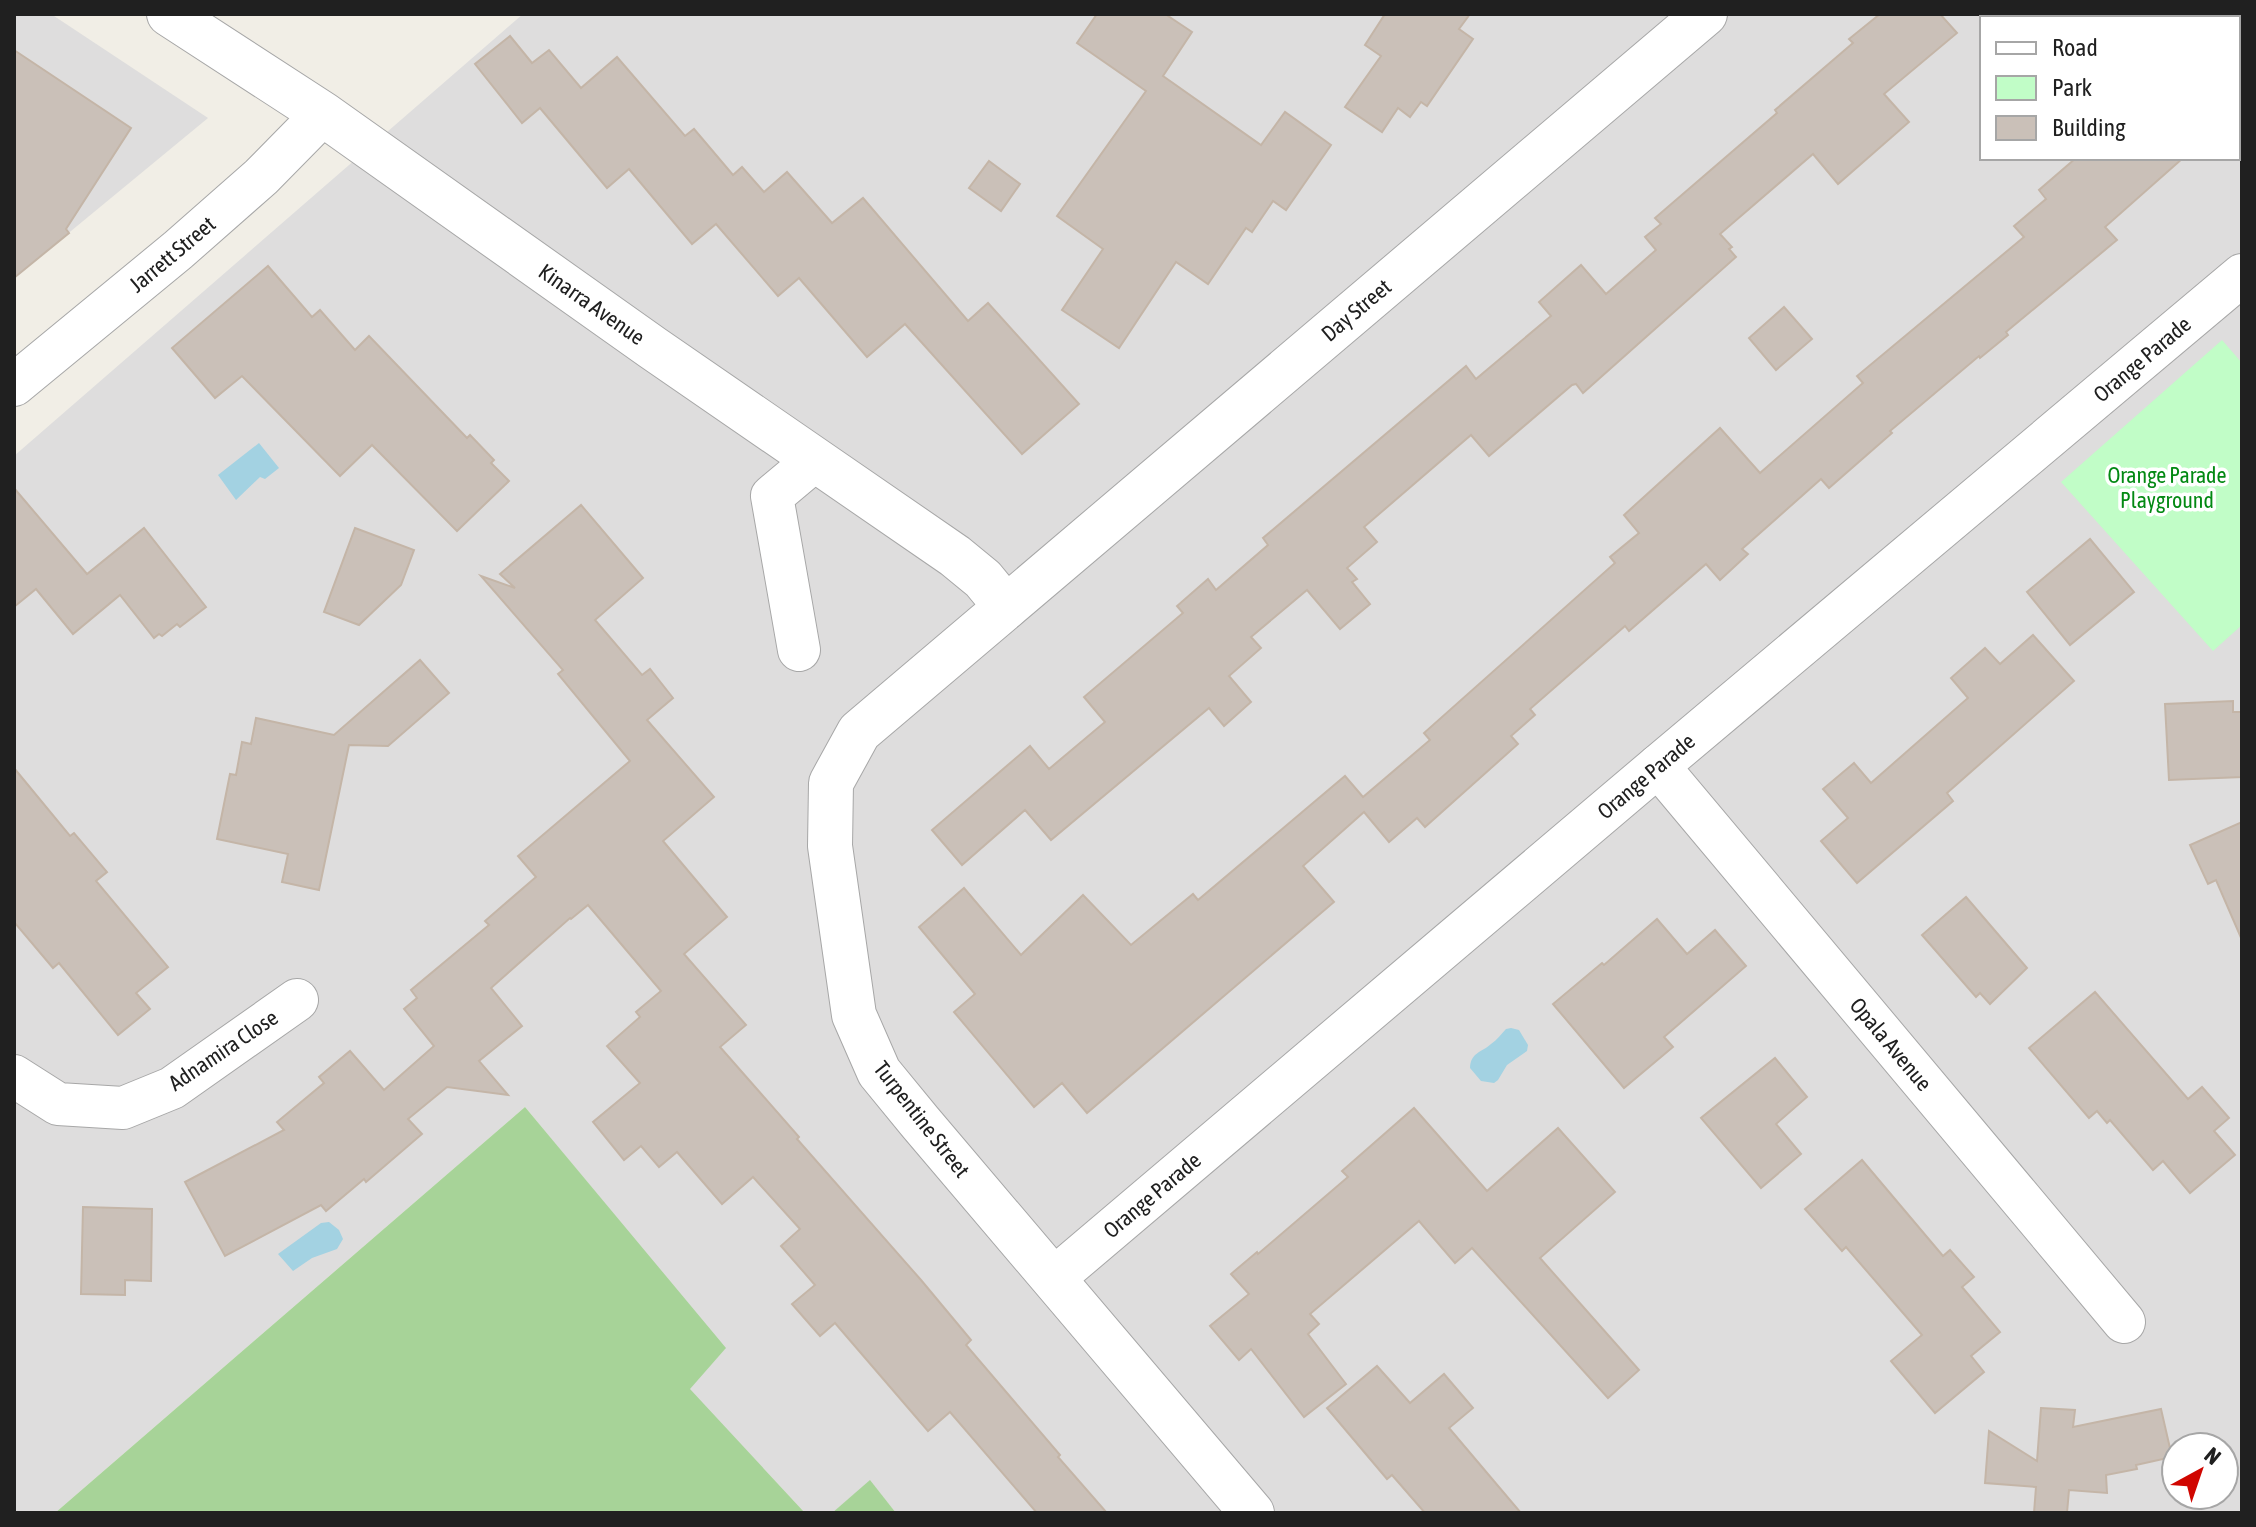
<svg xmlns="http://www.w3.org/2000/svg" width="2256" height="1527" viewBox="0 0 2256 1527" font-family="'Asap Condensed',sans-serif">
  <style>
    .residential { fill: #dedddd; fill-rule: evenodd }
    .forest { fill: #a7d398 }
    .park { fill: #c1fdc7 }
    .water { fill: #a3d2e2 }
    .building { fill: #cac0b8; stroke: #c4b5a7; stroke-width: 2 }
    .lines { fill: none; stroke-linecap: round; stroke-linejoin: round }
    .minor-casing { stroke: #a7a7a7; stroke-width: 44 }
    .tertiary-casing { stroke: #a7a7a7; stroke-width: 46 }
    .minor { stroke: #fff; stroke-width: 42 }
    .tertiary { stroke: #fff; stroke-width: 44 }
    .labels { text-anchor: middle; dominant-baseline: central; stroke-width: 7; stroke-linejoin: round; paint-order: stroke }
    .street-label { font-size: 22px; fill: #202020; stroke: #fff }
    .park-label { font-size: 22px; fill: #038913; stroke: #fff }
  </style>
  <rect width="100%" height="100%" fill="#f1eee6"/>
  <g class="residential">
    <polygon points="14,14 51,14 208,118 14,278"/>
    <path d="M523 14H2242V1513H896L870 1481 832 1513H805L689 1389 725 1349 525 1107 55 1513H14V456ZM1982 18H2238V158H1982ZM2176 1447H2224V1495H2176Z"/>
  </g>
  <g class="forest">
    <polygon points="525,1107 726,1348 690,1389 805,1513 55,1513"/>
    <polygon points="870,1480 896,1513 832,1513"/>
  </g>
  <polygon class="park" points="2222,340 2242,363 2242,625 2213,651 2061,482"/>
  <g class="water">
    <polygon points="259,443 279,468 265,479 260,477 236,500 218,475"/>
    <path d="M1511 1028 1519 1030 1528 1045 1527 1051 1507 1065 1498 1080 1494 1083 1481 1081 1470 1068C1471 1052 1481 1053 1491 1044 1497 1040 1501 1034 1506 1029Z"/>
    <polygon points="329,1222 339,1230 343,1239 337,1249 312,1258 293,1271 278,1254 321,1223"/>
  </g>
  <g class="building">
    <polygon points="1097,14 1165,14 1192,32 1163,76 1261,145 1285,112 1331,145 1286,210 1273,201 1252,232 1246,228 1208,284 1176,262 1119,348 1062,310 1103,249 1057,216 1146,91 1077,43"/>
    <polygon points="1385,14 1470,14 1459,29 1473,39 1427,106 1421,102 1410,117 1398,108 1382,132 1345,107 1381,56 1365,45"/>
    <polygon points="1880,14 1940,14 1957,33 1884,94 1909,122 1838,184 1813,154 1720,234 1732,247 1729,249 1736,257 1583,393 1576,384 1572,385 1489,456 1471,435 1364,527 1377,542 1347,568 1357,579 1352,582 1370,604 1340,629 1307,590 1251,637 1261,648 1229,676 1251,702 1224,726 1209,708 1051,840 1025,810 962,865 932,830 1030,746 1049,769 1105,722 1084,697 1183,613 1177,606 1208,579 1216,590 1268,545 1263,538 1466,366 1476,379 1551,316 1539,302 1581,265 1606,294 1656,250 1645,237 1661,224 1655,218 1777,113 1775,110 1853,43 1849,39"/>
    <polygon points="510,36 532,63 549,50 581,88 617,57 685,136 694,129 733,175 742,167 764,192 787,172 832,223 863,198 968,321 988,303 1079,404 1022,454 905,324 867,357 799,278 778,296 716,224 692,244 629,169 607,188 540,108 522,123 475,64"/>
    <polygon points="14,50 131,128 66,229 69,233 14,278"/>
    <polygon points="2076,158 2183,158 2105,227 2117,240 2006,332 2008,335 1980,358 1979,356 1890,431 1892,433 1829,488 1821,479 1742,549 1748,554 1720,580 1706,564 1629,631 1625,626 1530,709 1535,715 1511,736 1518,744 1425,827 1417,818 1389,842 1364,812 1303,866 1334,902 1087,1113 1062,1083 1034,1107 954,1012 975,994 919,927 964,888 1021,955 1083,895 1131,945 1193,894 1198,900 1345,776 1363,797 1430,740 1424,733 1615,563 1610,557 1639,533 1624,515 1720,428 1760,473 1863,383 1857,376 2024,237 2014,226 2046,199 2039,190"/>
    <polygon points="989,161 1020,184 1001,211 969,188"/>
    <polygon points="268,266 312,317 320,310 355,350 369,336 467,438 470,435 494,460 491,463 509,481 457,531 372,445 340,476 242,376 215,398 172,348"/>
    <polygon points="1784,307 1812,339 1776,370 1749,338"/>
    <polygon points="14,488 87,574 144,528 206,607 180,627 177,624 162,636 159,634 154,638 120,595 73,634 36,589 14,607"/>
    <polygon points="581,505 643,578 595,620 642,675 650,669 673,698 647,720 714,797 663,841 727,917 684,954 746,1025 720,1047 799,1137 797,1139 921,1280 971,1340 966,1345 1060,1455 1058,1457 1107,1513 1037,1513 950,1412 928,1431 835,1323 820,1336 792,1304 815,1285 781,1246 800,1229 753,1177 722,1204 677,1152 659,1167 641,1146 624,1160 593,1122 640,1083 607,1046 640,1017 636,1012 661,991 588,905 571,919 570,918 491,988 522,1026 479,1061 508,1095 447,1087 408,1119 422,1134 366,1182 364,1179 326,1211 321,1205 225,1256 185,1182 284,1130 277,1122 324,1083 319,1077 350,1051 384,1090 434,1046 404,1009 417,998 411,990 489,925 485,921 536,877 518,856 630,761 558,674 563,670 481,576 515,588 500,574"/>
    <polygon points="355,528 414,550 401,585 359,625 324,612"/>
    <polygon points="2090,539 2134,592 2070,645 2027,592"/>
    <polygon points="2033,635 2074,681 1947,793 1953,801 1857,883 1821,841 1848,818 1823,789 1854,763 1871,783 1968,698 1951,678 1985,648 2000,664"/>
    <polygon points="420,660 449,693 388,746 349,745 319,890 282,882 288,854 217,839 230,774 236,775 242,742 251,744 256,718 334,735"/>
    <polygon points="2233,701 2233,712 2242,712 2242,777 2169,780 2165,704"/>
    <polygon points="14,768 70,836 74,833 107,872 96,881 168,967 136,993 150,1009 118,1035 59,963 53,968 14,922"/>
    <polygon points="2242,822 2242,940 2216,880 2208,884 2190,845"/>
    <polygon points="1966,897 2027,968 1990,1004 1980,993 1976,997 1922,935"/>
    <polygon points="1657,919 1687,954 1715,930 1746,966 1664,1037 1673,1047 1624,1088 1553,1004 1602,963 1604,965"/>
    <polygon points="2095,992 2188,1099 2202,1087 2229,1118 2214,1131 2235,1155 2190,1193 2163,1161 2153,1170 2110,1120 2107,1123 2097,1111 2089,1118 2029,1048"/>
    <polygon points="1775,1058 1807,1097 1776,1124 1801,1154 1761,1188 1701,1118"/>
    <polygon points="1414,1108 1487,1191 1558,1128 1615,1192 1540,1258 1639,1370 1608,1398 1472,1248 1455,1263 1419,1221 1310,1314 1319,1324 1308,1334 1346,1384 1304,1417 1251,1349 1239,1360 1210,1326 1249,1294 1231,1274 1257,1252 1258,1254 1348,1177 1342,1171"/>
    <polygon points="1862,1160 1943,1256 1950,1250 1974,1277 1962,1287 2000,1332 1971,1356 1984,1372 1935,1413 1891,1361 1922,1335 1846,1247 1842,1251 1805,1209"/>
    <polygon points="83,1207 152,1209 151,1281 125,1280 125,1295 81,1294"/>
    <polygon points="1377,1366 1410,1403 1444,1374 1473,1408 1449,1428 1521,1513 1425,1513 1392,1475 1387,1479 1327,1408"/>
    <polygon points="2041,1408 2075,1410 2073,1427 2161,1409 2172,1457 2136,1465 2137,1469 2106,1475 2107,1493 2069,1490 2067,1513 2034,1513 2036,1487 1985,1483 1989,1431 2037,1461"/>
  </g>
  <g class="lines">
    <g class="minor-casing">
      <g id="minor">
        <polyline points="14,385 178,250 261,177 323,114"/>
        <polyline points="799,650 772,496 815,460"/>
        <polyline points="1658,766 2124,1322"/>
        <polyline points="14,1076 58,1104 123,1108 172,1088 297,1000"/>
        <polyline points="1053,1279 1658,766 2242,275"/>
      </g>
    </g>
    <g class="tertiary-casing">
      <g id="tertiary">
        <polyline points="169,14 323,114 653,348 955,556 983,579 1006,607"/>
        <polyline points="1252,1513 920,1122 879,1072 854,1015 830,846 831,783 859,732 1705,14"/>
      </g>
    </g>
    <use href="#minor" class="minor"/>
    <use href="#tertiary" class="tertiary"/>
  </g>
  <g class="labels">
    <g class="street-label">
      <text transform="translate(172 254) rotate(-40)">Jarrett Street</text>
      <text transform="translate(592 304) rotate(35)">Kinarra Avenue</text>
      <text transform="translate(1356 310) rotate(-40)">Day Street</text>
      <text transform="translate(2142 359) rotate(-40)">Orange Parade</text>
      <text transform="translate(1646 776) rotate(-40)">Orange Parade</text>
      <text transform="translate(1891 1044) rotate(50)">Opala Avenue</text>
      <text transform="translate(223 1050) rotate(-34)">Adnamira Close</text>
      <text transform="translate(922 1119) rotate(52)">Turpentine Street</text>
      <text transform="translate(1152 1195) rotate(-40)">Orange Parade</text>
    </g>
    <g class="park-label">
      <text x="2167" y="475">Orange Parade<tspan x="2167" dy="25">Playground</tspan></text>
    </g>
  </g>
  <rect width="2256" height="1527" fill="none" stroke="#202020" stroke-width="32"/>
  <rect x="1980" y="16" width="260" height="144" fill="#ffffff" stroke="#a6a6a6" stroke-width="2"/>
  <rect x="1996" y="42" width="40" height="12" fill="#ffffff" stroke="#a6a6a6" stroke-width="2"/>
  <text x="2052" y="56" font-size="24" fill="#202020">Road</text>
  <rect x="1996" y="76" width="40" height="24" fill="#c1fdc7" stroke="#a6a6a6" stroke-width="2"/>
  <text x="2052" y="96" font-size="24" fill="#202020">Park</text>
  <rect x="1996" y="116" width="40" height="24" fill="#cac0b8" stroke="#a6a6a6" stroke-width="2"/>
  <text x="2052" y="136" font-size="24" fill="#202020">Building</text>
  <g transform="translate(2200 1471) rotate(40)"><circle r="38" fill="#ffffff" stroke="#a6a6a6" stroke-width="2"/>
  <path d="M0-6L14 30L0 20L-14 30Z" fill="#d00600"/>
  <text y="-12" font-size="22" font-weight="bold" text-anchor="middle" fill="#202020">N</text>
  </g>
</svg>
